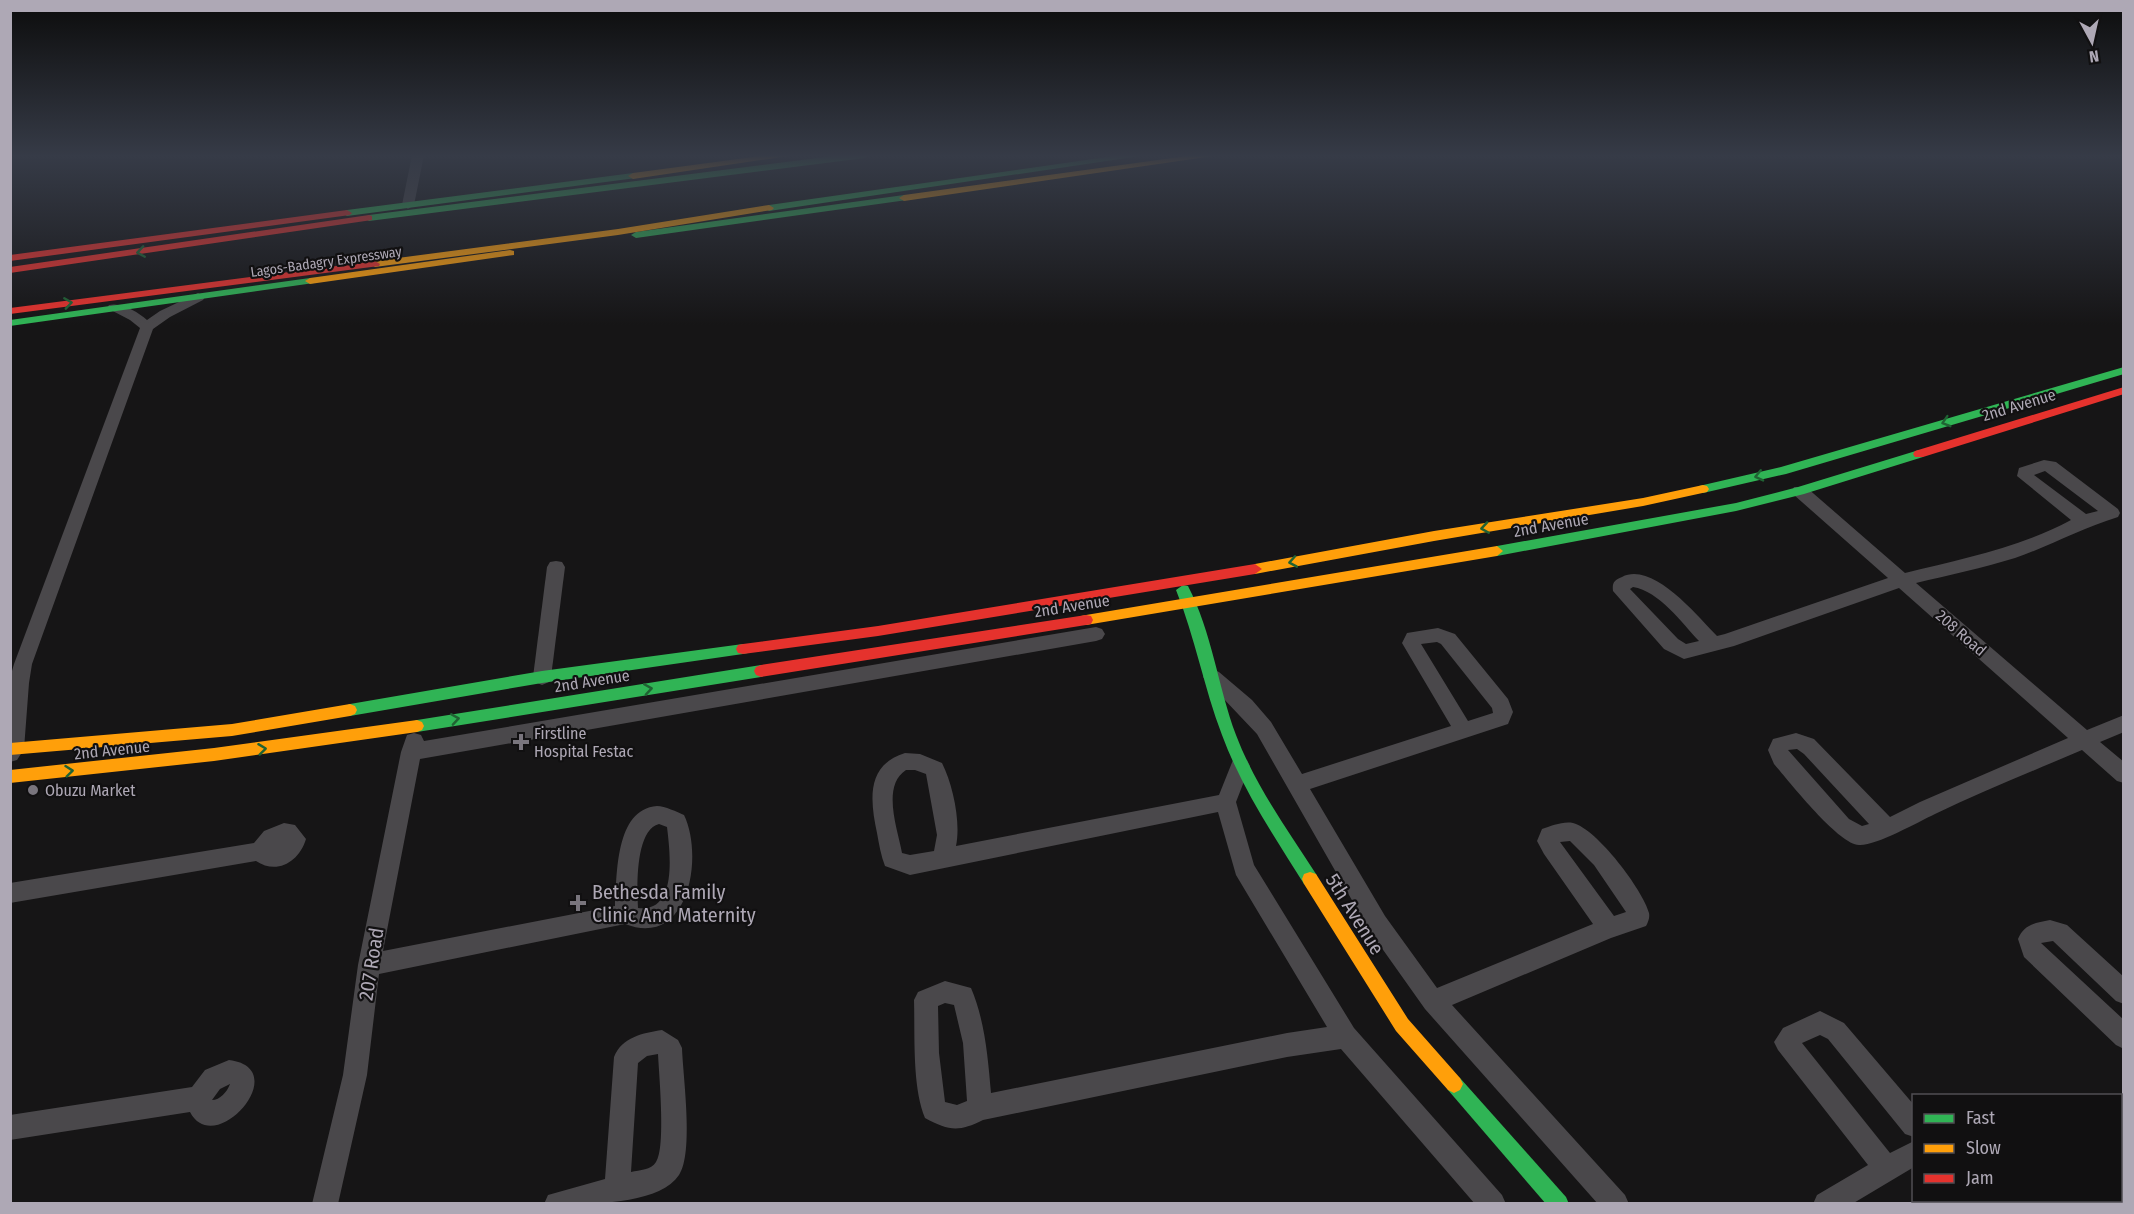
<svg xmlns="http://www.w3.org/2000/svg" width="2134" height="1214" viewBox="0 0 2134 1214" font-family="'Fira Sans Condensed',sans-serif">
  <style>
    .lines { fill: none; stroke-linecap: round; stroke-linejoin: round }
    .street { fill: #4a484b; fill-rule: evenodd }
    .fast { fill: #30b455; fill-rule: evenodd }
    .slow { fill: #ff9f0a; fill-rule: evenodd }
    .jam { fill: #e5322d; fill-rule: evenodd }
    .oneway { stroke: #206233 }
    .poi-dot { fill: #79757d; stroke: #111011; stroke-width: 2 }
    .labels { text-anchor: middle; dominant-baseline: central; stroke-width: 4.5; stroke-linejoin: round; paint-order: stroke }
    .far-street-label { font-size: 14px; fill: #aea8b5; stroke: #111011 }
    .street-label { font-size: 16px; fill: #aea8b5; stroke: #111011 }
    .poi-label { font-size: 16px; fill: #aea8b5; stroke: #111011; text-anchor: start }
    .near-poi-label { font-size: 20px; fill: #aea8b5; stroke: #111011; text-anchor: start }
    .near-street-label { font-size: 20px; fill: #aea8b5; stroke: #111011 }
  </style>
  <rect width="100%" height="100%" fill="#161516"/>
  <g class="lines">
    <g class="street">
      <polygon points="412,155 424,155 414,205 408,209 402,205"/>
      <path d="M198 293 205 297 203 300 170 317 153 329 32 664 29 683 24 749 17 760 10 762V678L14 664 140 328 130 320 107 308 109 305C122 302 138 312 147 320L160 311Z"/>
      <path d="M2044 460 2056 462 2118 509 2120 513 2118 517C2082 528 2050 546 2015 558 1983 568 1949 575 1916 583L2087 730 2124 715V732L2100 742 2124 762V783L2117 781 2082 750C2033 771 1983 791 1935 814 1918 822 1876 846 1859 845 1838 844 1789 781 1774 764L1768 750 1773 739 1796 733 1814 739 1890 817 1920 802 2068 738 1899 588 1734 646 1684 659 1664 649 1613 591C1612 583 1614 580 1622 577 1653 561 1697 616 1717 636L1725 634 1888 578 1794 495 1792 491 1794 487H1806L1905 573C1961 559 2019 548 2071 520L2017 476 2019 468ZM2045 471 2098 511 2086 514 2034 475ZM1633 587C1659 591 1682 623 1699 641L1686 644 1678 639 1630 589ZM1797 749 1804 754 1869 824 1862 826 1849 819 1788 750Z"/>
      <polygon points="556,561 562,562 565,567 551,677 549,682 542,685 535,682 533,677 547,567 550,562"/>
      <path d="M1096 627 1102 629 1105 634 1102 639 1096 641 420 759 383 951 615 906C617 875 615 809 657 806 665 806 677 812 684 815 704 856 689 949 625 924L379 974 367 1075 338 1204H312L343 1075 358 965 401 752 407 735 414 733 421 735 424 741ZM659 824 667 827C670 852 678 913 638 908 637 888 635 830 659 824Z"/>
      <path d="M1438 628 1455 634 1508 699 1513 712 1508 724 1310 789 1385 916 1437 988 1593 924 1544 854 1537 841 1542 829C1551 826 1563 821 1573 823 1597 829 1643 890 1649 913 1650 918 1648 922 1646 926L1611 938 1452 1005 1625 1195 1629 1204H1598L1425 1009 1369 930 1257 734 1203 677 1205 672 1212 669 1219 672 1252 700 1271 722 1302 774 1451 726 1402 643 1407 633ZM1437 642 1441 644 1492 708 1493 713 1468 721 1421 644ZM1570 841 1594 865 1626 912 1614 916 1560 842Z"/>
      <path d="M905 753 920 754 942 763C953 785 961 822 956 846L1219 795 1233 760 1240 758 1247 760 1250 766 1236 802 1254 865 1354 1028 1502 1195 1506 1204H1475L1341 1049 1287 1057 983 1120C959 1132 949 1131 925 1118 912 1087 915 1034 914 1000L918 992 945 981 971 988C985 1021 988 1058 991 1093L1287 1033 1327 1027 1236 875 1218 812 910 875 885 866C881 856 879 844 877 833 870 800 866 765 905 753ZM906 770H915L926 774 937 835 934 851 910 855 902 853C898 830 881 786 906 770ZM945 1003 954 1005 963 1043 967 1101 957 1105 945 1102 939 1053 938 1006Z"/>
      <path d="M284 823 295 825 306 839C299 862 277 875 256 861L10 903V883L254 843 264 831Z"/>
      <path d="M2050 920 2067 925 2124 977V1004L2116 1001 2053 941 2041 943 2124 1020V1049L2116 1045 2024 957 2018 939C2024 924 2035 923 2050 920Z"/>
      <polygon points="1820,1011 1844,1023 1914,1105 1914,1137 1905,1134 1828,1039 1820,1035 1802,1043 1890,1153 1914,1141 1914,1167 1852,1204 1813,1204 1817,1195 1868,1165 1778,1050 1774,1042 1783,1028"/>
      <path d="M662 1030 678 1040 682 1048C683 1077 694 1153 679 1175 658 1207 579 1204 544 1204L548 1195 605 1179 614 1057C622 1037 643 1033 662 1030ZM658 1054C659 1075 666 1148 656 1162 651 1170 640 1170 631 1172L638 1063 647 1056Z"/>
      <path d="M229 1060C295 1068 215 1160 190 1112L10 1140V1115L192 1087 205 1070ZM230 1084C227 1092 220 1100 212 1100L220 1089Z"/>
    </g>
    <g class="fast">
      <polygon points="841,155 869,155 865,158 369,221 364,218 369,215"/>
      <polygon points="1121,155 1147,155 769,211 764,208 769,205"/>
      <polygon points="633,173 636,174 636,178 347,216 342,213 347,210"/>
      <polygon points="904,195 909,198 907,200 636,238 631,235 636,232"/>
      <polygon points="310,278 314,279 314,283 10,326 10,320"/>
      <polygon points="2124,367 2124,374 1786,474 1703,493 1697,489 1699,486 1781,467"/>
      <polygon points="1919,450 1923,451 1925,454 1923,457 1804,494 1736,511 1497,556 1491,551 1497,546 1736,503 1798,487"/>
      <path d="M1183 585 1188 586C1212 632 1218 687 1236 735 1255 785 1287 829 1316 874L1318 879 1316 884 1310 886 1304 884C1274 836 1242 789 1222 735 1204 688 1195 637 1176 590Z"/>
      <polygon points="743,644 748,645 750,649 748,653 743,654 542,683 350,716 345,714 343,710 345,706 350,704 542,671"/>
      <polygon points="761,665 766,667 768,671 766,675 761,677 417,732 412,730 410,726 412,722 417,720"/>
      <polygon points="1454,1075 1460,1078 1566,1197 1569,1204 1546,1204 1448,1090 1445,1084 1448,1078"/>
    </g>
    <g class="slow">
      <polygon points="768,155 795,155 633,179 628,176 633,173"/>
      <polygon points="1194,155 1220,155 904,201 899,198 904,195"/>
      <polygon points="769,205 774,208 772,210 618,235 375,267 370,264 375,261 618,229"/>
      <polygon points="510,250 514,251 514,255 310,284 305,281 310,278"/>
      <polygon points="1703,485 1707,486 1709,489 1707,492 1643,506 1434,541 1255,574 1248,569 1255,564 1434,531 1643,498"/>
      <polygon points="1497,546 1503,551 1497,556 1086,625 1081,624 1079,620 1081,616 1086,615"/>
      <polygon points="350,704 355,706 357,710 355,714 350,716 232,736 10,755 10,743 232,724"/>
      <polygon points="417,720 422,722 424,726 422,730 417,732 214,761 10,783 10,770 214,748"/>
      <polygon points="1310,872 1316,874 1408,1019 1460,1078 1463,1084 1460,1090 1454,1093 1448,1090 1396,1031 1304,884 1302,879 1304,874"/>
    </g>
    <g class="jam">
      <polygon points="347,210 352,213 350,215 10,261 10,255"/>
      <polygon points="369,215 372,216 372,220 10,273 10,267"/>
      <polygon points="375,261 380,264 379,266 10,314 10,308"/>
      <polygon points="2124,387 2124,394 1923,457 1915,457 1913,454 1915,451"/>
      <polygon points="1255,564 1262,569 1255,574 878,636 743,654 738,653 736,649 738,645 743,644 878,626"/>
      <polygon points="1086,615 1091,616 1093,620 1091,624 1086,625 761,677 756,675 754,671 756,667 761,665"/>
    </g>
  </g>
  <defs><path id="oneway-chevron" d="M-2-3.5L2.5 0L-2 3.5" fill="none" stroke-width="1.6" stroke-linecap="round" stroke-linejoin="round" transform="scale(1.5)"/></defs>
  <g class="oneway">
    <use href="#oneway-chevron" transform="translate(141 252) rotate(171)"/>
    <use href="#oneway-chevron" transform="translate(68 303) rotate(-8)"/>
    <use href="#oneway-chevron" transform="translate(1946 422) rotate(163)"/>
    <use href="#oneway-chevron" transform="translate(1759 476) rotate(167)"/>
    <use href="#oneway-chevron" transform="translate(1485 528) rotate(171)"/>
    <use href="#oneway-chevron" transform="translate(1293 562) rotate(170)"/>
    <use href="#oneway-chevron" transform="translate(648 689) rotate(-9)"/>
    <use href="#oneway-chevron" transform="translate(455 719) rotate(-9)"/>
    <use href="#oneway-chevron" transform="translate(262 749) rotate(-7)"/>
    <use href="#oneway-chevron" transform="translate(69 771) rotate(-6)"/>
  </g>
  <linearGradient id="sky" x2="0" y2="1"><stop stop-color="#0c0c0c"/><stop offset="0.48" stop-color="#363b47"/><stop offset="1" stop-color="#363b47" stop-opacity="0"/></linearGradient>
  <rect width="2134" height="325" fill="url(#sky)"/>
  <g class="poi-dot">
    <path d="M518 733h6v6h6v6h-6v6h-6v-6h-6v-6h6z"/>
    <circle cx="33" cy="790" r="6"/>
    <path d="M575 894h6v6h6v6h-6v6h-6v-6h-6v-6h6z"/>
  </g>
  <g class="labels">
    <g class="far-street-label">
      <text transform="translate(326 262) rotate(-8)">Lagos-Badagry Expressway</text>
    </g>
    <g class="street-label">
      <text transform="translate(2019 405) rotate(-17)">2nd Avenue</text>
      <text transform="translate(1551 525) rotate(-10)">2nd Avenue</text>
      <text transform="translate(1072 606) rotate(-9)">2nd Avenue</text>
      <text transform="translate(1961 633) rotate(41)">208 Road</text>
      <text transform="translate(592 681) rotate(-9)">2nd Avenue</text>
      <text transform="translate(112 750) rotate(-6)">2nd Avenue</text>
    </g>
    <g class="poi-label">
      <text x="534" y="733">Firstline<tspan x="534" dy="18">Hospital Festac</tspan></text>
      <text x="45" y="790">Obuzu Market</text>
    </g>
    <g class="near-poi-label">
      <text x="592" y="892">Bethesda Family<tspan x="592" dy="23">Clinic And Maternity</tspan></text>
    </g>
    <g class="near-street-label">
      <text transform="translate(1355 914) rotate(58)">5th Avenue</text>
      <text transform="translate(371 964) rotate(-81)">207 Road</text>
    </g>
  </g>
  <rect width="2134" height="1214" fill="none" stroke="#aea8b5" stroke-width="24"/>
  <rect x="1912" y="1094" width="210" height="108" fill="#111011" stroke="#504d53" stroke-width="1.5"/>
  <rect x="1924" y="1114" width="30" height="9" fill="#30b455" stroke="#504d53" stroke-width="1.5"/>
  <text x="1966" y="1124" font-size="18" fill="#aea8b5">Fast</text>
  <rect x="1924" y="1144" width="30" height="9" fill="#ff9f0a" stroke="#504d53" stroke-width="1.5"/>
  <text x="1966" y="1154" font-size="18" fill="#aea8b5">Slow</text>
  <rect x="1924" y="1174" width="30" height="9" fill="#e5322d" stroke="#504d53" stroke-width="1.5"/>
  <text x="1966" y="1184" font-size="18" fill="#aea8b5">Jam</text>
  <g transform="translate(2092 42) rotate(172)" stroke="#111011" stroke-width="4.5" paint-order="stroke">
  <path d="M0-4.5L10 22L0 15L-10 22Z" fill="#aea8b5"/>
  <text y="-9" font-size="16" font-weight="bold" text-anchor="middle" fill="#aea8b5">N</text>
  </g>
</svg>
